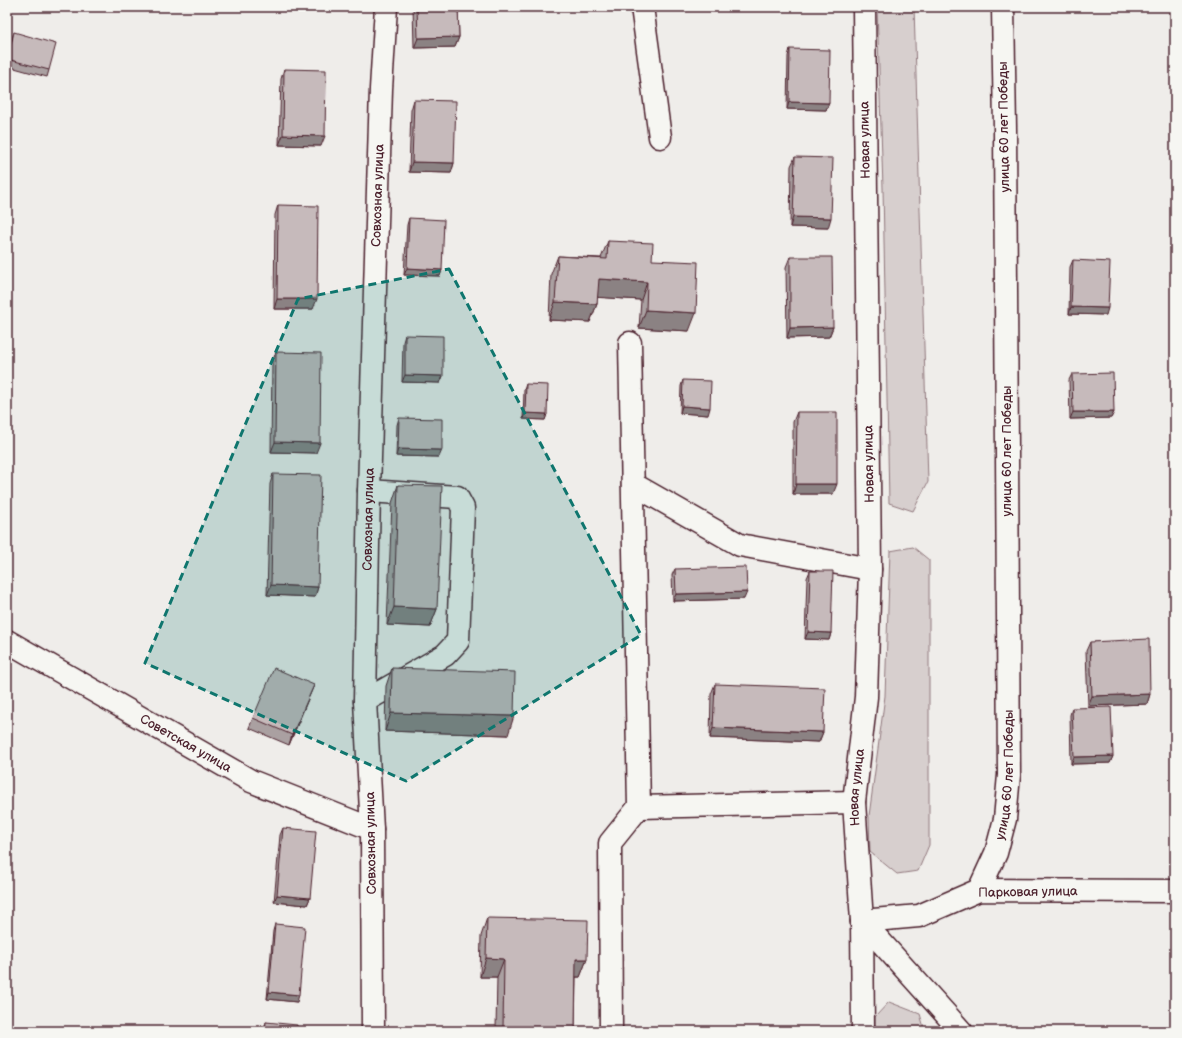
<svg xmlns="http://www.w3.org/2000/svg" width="1182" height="1038" viewBox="0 0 1182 1038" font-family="'Balsamiq Sans',sans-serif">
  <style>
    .green { fill: #d7cfce; stroke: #90777c }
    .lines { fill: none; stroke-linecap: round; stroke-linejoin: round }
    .minor-casing { stroke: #4a1f2b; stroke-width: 25 }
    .minor { stroke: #f6f6f2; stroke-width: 22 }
    .wall { fill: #aaa0a1; stroke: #4a1f2b }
    .shaded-wall { fill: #8b8283; stroke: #4a1f2b }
    .building { fill: #c6babb; stroke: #4a1f2b }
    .marked { fill: #0f766e; fill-opacity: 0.2; stroke: #0f766e; stroke-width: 3; stroke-dasharray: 8 5; stroke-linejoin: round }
    .labels { text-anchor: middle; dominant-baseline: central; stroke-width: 4; stroke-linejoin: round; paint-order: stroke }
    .street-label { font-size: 13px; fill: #4a1f2b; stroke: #f6f6f2 }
  </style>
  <rect width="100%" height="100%" fill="#efedea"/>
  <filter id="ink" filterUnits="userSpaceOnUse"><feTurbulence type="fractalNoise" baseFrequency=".025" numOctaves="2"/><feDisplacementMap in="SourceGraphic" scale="8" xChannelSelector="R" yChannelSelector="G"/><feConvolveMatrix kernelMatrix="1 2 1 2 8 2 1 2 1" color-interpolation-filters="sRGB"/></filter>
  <g filter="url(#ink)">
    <g class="green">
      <polygon points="877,7 914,7 928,482 913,511 889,503 883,188"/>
      <polygon points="913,547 929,560 929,845 918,871 897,874 870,852 869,816 885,696 890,551"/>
      <polygon points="889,1002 920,1014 925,1031 875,1031 875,1017"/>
    </g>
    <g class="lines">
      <g class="minor-casing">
        <g id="minor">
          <polyline points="642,7 660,137"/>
          <polyline points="630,343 639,807 854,802"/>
          <polyline points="633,484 740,545 870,569"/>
          <path id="s1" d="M7 641 251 781 372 829"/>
          <polyline points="365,701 445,655 458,641 463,508 457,497 369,491"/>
          <path id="s2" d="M979 890 996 853 1005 819 1009 775 1005 129 1003 7"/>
          <polyline points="862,921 919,916 979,890 1175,891"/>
          <polyline points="862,921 961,1031"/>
          <path id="s3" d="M373 1031 372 829 365 701 369 491 381 89 386 7"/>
          <polyline points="611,1031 610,843 639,807"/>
          <path id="s4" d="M863 1031 862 921 854 802 866 697 870 569 864 7"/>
        </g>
      </g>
      <use href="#minor" class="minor"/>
    </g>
    <g class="wall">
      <polygon points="413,7 458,7 459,37 455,47 414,48"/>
      <polygon points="14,32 49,70 47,77 7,66 7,55"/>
      <polygon points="790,49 829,103 826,110 787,109 788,56"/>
      <polygon points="284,69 321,146 279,145 281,79"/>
      <polygon points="414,100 454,163 451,173 409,172 411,110"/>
      <polygon points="795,157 828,228 790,227 791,166"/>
      <polygon points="278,205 313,309 274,309 275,215"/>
      <polygon points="409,218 442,270 440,276 404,275 407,225"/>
      <polygon points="608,241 652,260 689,331 639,328 641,300 597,297 597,304 590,322 549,320 551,274 558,256 601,258"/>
      <polygon points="790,257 833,327 829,337 787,338 786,267"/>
      <polygon points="1073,260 1106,315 1069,314 1070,267"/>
      <polygon points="405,335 443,376 440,383 402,382 403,342"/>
      <polygon points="276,352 316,453 271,452 272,362"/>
      <polygon points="1072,374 1114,412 1111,418 1070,419 1069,380"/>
      <polygon points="683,380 708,415 680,413 681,386"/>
      <polygon points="526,384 547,414 545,420 523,419 524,390"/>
      <polygon points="797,412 833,494 793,494 793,422"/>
      <polygon points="399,418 439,457 396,456 397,425"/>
      <polygon points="273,474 318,587 315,597 267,595 270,484"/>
      <polygon points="398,485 437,609 430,627 387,625 392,503"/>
      <polygon points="675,569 744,599 673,601 672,575"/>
      <polygon points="810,571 831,633 829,640 805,639 807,578"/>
      <polygon points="1090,642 1150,694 1147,704 1088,706 1086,651"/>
      <polygon points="392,668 508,735 385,731 386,686"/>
      <polygon points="715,684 823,732 819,742 710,738 711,694"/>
      <polygon points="314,685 289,745 249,728 253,718"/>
      <polygon points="1072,708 1113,756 1110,763 1071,764 1070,715"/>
      <polygon points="283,828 310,898 307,905 274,902 280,835"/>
      <polygon points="487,918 587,959 580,977 576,977 575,1031 481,1031 481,1029 496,1029 497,977 480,977 481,936"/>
      <polygon points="275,924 297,1002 267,999 273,931"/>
      <polygon points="266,1022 297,1031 263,1031"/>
    </g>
    <g class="shaded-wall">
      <polygon points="291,7 326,7 324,11 290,9"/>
      <polygon points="459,37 455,47 414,48 418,38"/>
      <polygon points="789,102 829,103 826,110 787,109"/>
      <polygon points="283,135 325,136 321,146 279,145"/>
      <polygon points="412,162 454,163 451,173 409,172"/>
      <polygon points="793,217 831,218 828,228 790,227"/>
      <polygon points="407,268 442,270 440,276 404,275"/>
      <polygon points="599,279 647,282 641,300 592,297"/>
      <polygon points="277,299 317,299 313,309 274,309"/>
      <polygon points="555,302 597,304 590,322 549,320"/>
      <polygon points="1071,307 1108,308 1106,315 1069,314"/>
      <polygon points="646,310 696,313 689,331 639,328"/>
      <polygon points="833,327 829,337 787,338 790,328"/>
      <polygon points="405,375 443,376 440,383 402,382"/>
      <polygon points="682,406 710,408 708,415 680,413"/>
      <polygon points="1073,412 1114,412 1111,418 1070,419"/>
      <polygon points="525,413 547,414 545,420 523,419"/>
      <polygon points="275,442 320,443 316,453 271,452"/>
      <polygon points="398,449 442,450 439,457 396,456"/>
      <polygon points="796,484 837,484 833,494 793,494"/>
      <polygon points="271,585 318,587 315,597 267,595"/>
      <polygon points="747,592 744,599 673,601 676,594"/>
      <polygon points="394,607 437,609 430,627 387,625"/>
      <polygon points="808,632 831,633 829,640 805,639"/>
      <polygon points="314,685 310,694 289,745 292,735"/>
      <polygon points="1150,694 1147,704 1088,706 1092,696"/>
      <polygon points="391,713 514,716 508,735 385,731"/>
      <polygon points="713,728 823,732 819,742 710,738"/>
      <polygon points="1113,756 1110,763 1071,764 1074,757"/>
      <polygon points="277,895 310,898 307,905 274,902"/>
      <polygon points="486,958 504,959 497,977 480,977"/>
      <polygon points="576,959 587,959 580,977 569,977"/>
      <polygon points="269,992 299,995 297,1002 267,999"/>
    </g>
    <g class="building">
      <polygon points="417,7 458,7 459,37 418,38"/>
      <polygon points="14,32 56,44 49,70 7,59"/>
      <polygon points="790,49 830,50 829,103 789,102"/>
      <polygon points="284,69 326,70 325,136 283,135"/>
      <polygon points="414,100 456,101 454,163 412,162"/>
      <polygon points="795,157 833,158 831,218 793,217"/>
      <polygon points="278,205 318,206 317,299 277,299"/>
      <polygon points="409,218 444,220 442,270 407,268"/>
      <polygon points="608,241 653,243 652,260 698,262 696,313 646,310 647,282 599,279 597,304 555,302 558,256 607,259"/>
      <polygon points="790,257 832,257 833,327 790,328"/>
      <polygon points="1073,260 1110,262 1108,308 1071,307"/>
      <polygon points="405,335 443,336 443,376 405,375"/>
      <polygon points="276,352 321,353 320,443 275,442"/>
      <polygon points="1113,373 1114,412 1073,412 1072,374"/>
      <polygon points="683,380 711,381 710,408 682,406"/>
      <polygon points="526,384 548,385 547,414 525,413"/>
      <polygon points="797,412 837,412 837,484 796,484"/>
      <polygon points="399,418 442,419 442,450 398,449"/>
      <polygon points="273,474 321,475 318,587 271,585"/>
      <polygon points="398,485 442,486 437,609 394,607"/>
      <polygon points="746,567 747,592 676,594 675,569"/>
      <polygon points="810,571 833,571 831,633 808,632"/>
      <polygon points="1149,639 1150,694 1092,696 1090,642"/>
      <polygon points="274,668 314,685 292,735 253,718"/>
      <polygon points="392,668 515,672 514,716 391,713"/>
      <polygon points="715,684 825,688 823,732 713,728"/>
      <polygon points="1111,707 1113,756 1074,757 1072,708"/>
      <polygon points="283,828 316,831 310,898 277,895"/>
      <polygon points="487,918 588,920 587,959 576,959 575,1031 481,1031 481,1029 503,1029 504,959 486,958"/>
      <polygon points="275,924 305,927 299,995 269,992"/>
      <polygon points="266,1022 297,1025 297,1031 265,1031"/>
    </g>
  </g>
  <path class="marked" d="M449 269 641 635 406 781 145 663 298 299Z"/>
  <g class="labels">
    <g class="street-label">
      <text transform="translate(1004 127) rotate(-91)">улица 60 лет Победы</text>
      <text transform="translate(865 140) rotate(-91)">Новая улица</text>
      <text stroke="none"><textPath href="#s3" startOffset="836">Совхозная улица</textPath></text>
      <text transform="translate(1007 451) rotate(-90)">улица 60 лет Победы</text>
      <text transform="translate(869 464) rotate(-91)">Новая улица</text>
      <text stroke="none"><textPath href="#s3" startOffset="512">Совхозная улица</textPath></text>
      <text stroke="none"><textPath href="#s1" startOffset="206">Советская улица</textPath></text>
      <text stroke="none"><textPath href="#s2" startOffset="120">улица 60 лет Победы</textPath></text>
      <text stroke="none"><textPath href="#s4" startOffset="244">Новая улица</textPath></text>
      <text transform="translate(371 843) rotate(-91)">Совхозная улица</text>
      <text transform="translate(1028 892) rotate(-1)">Парковая улица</text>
    </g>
  </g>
  <rect width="1182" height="1038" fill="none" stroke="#f6f6f2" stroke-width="24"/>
  <rect x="12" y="12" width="1158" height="1014" fill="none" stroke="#4a1f2b" stroke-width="1.5" filter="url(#ink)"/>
</svg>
